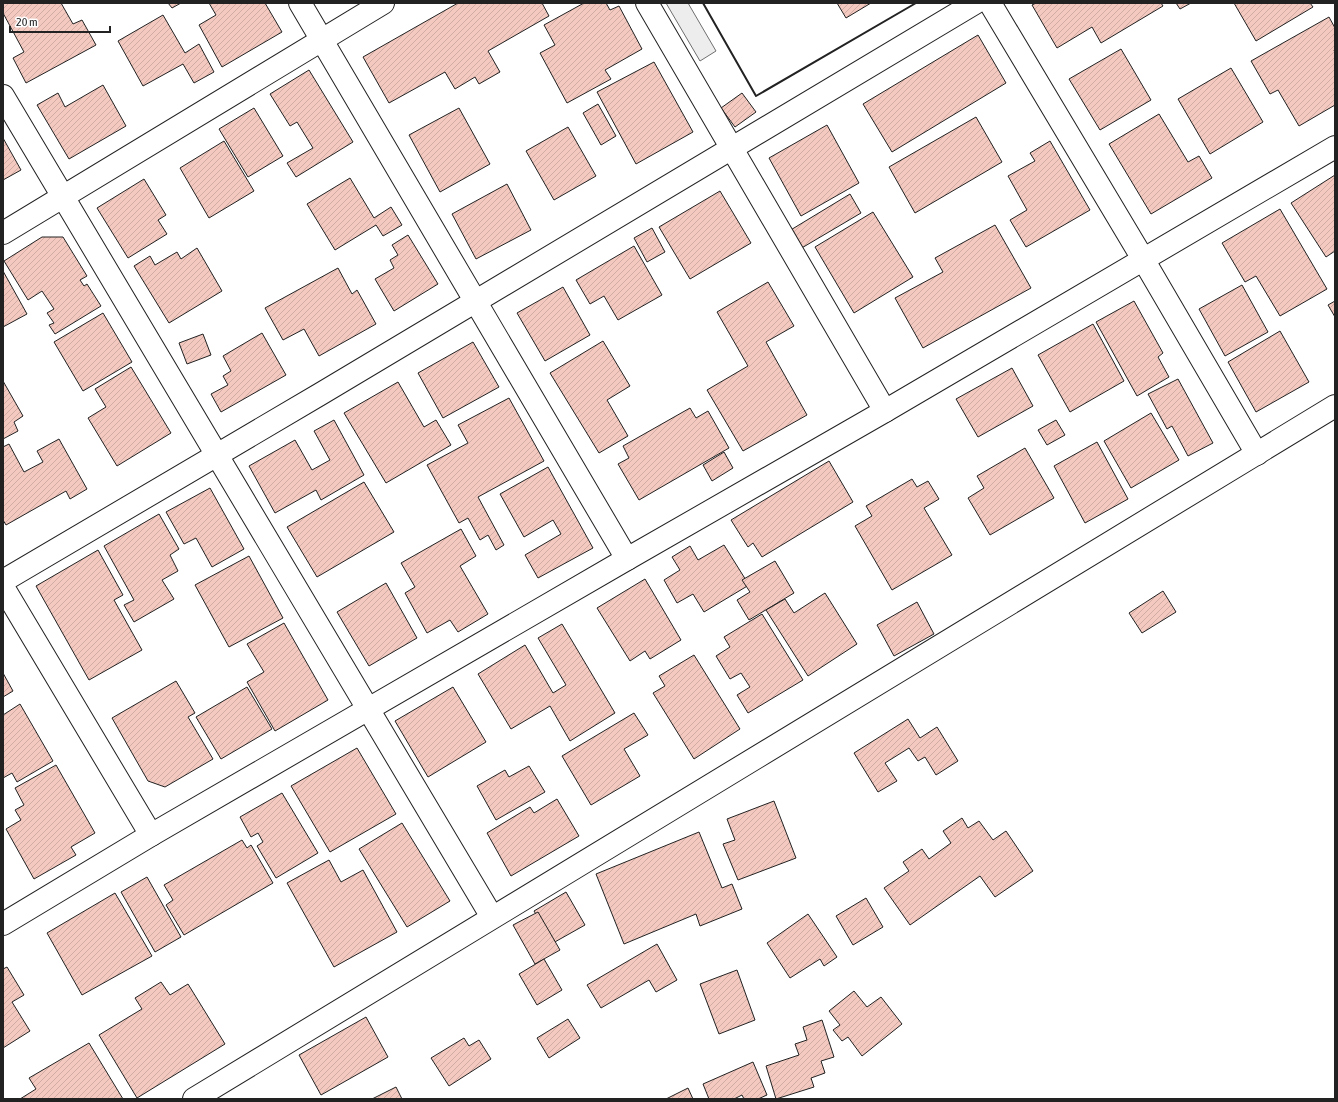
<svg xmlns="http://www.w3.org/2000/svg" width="1338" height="1102" viewBox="0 0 1338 1102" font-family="'Asap Condensed',sans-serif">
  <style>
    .parking { fill: #ededed; stroke: #6f6f6f }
    .building { fill: url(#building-hatch); stroke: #222 }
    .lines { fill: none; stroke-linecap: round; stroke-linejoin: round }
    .minor-casing { stroke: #222; stroke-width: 24 }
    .minor { stroke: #fff; stroke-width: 22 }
    .wall { stroke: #222; stroke-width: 2 }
  </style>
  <defs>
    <pattern id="building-hatch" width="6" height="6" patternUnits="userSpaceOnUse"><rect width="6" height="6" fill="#f3c9c0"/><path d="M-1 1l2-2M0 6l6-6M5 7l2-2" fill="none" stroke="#d0aca5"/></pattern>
  </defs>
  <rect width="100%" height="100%" fill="#fff"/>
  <polygon class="parking" points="666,3 688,3 716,51 700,61"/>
  <g class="building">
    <polygon points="3,3 61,3 73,24 82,20 96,45 26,83 13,58 24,52 3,13"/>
    <polygon points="168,3 181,3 172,8"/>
    <polygon points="209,3 265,3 282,32 222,67 199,25 216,15"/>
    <polygon points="458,3 542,3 549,16 488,51 500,72 479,84 475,77 455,89 445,72 389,103 363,57"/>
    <polygon points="584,3 606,3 610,10 619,6 642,49 605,70 611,79 567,103 540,53 555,45 544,25"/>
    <polygon points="837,3 871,3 846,18"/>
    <polygon points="1036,3 1161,3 1163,6 1101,43 1092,27 1057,48 1032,5"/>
    <polygon points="1176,3 1191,3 1180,9"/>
    <polygon points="1234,3 1310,3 1313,7 1256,41"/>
    <polygon points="163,15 185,53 199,44 214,72 194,83 183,64 143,86 118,41"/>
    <polygon points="1329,17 1335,28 1335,50 1334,50 1335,53 1335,105 1299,126 1278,90 1270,94 1251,61"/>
    <polygon points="978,35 1006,83 892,152 863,104"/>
    <polygon points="1121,49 1151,100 1100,130 1069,79"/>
    <polygon points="654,62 693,132 636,164 597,92"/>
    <polygon points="1231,68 1263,122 1210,154 1178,99"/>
    <polygon points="309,70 353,142 296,177 287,163 313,148 297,122 290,126 270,94"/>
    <polygon points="103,85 126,126 69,159 37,105 58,93 65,107"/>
    <polygon points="742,93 756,112 735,127 721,108"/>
    <polygon points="598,104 616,136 601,145 583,113"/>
    <polygon points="254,108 283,156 248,177 219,129"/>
    <polygon points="459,108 490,164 440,192 409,135"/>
    <polygon points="1159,114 1188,162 1199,156 1212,178 1151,214 1109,144"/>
    <polygon points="976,117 1002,162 915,213 889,167"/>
    <polygon points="827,125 859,183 801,216 769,158"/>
    <polygon points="568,127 596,176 554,200 526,151"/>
    <polygon points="3,138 21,170 3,180"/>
    <polygon points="224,141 254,191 209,218 180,168"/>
    <polygon points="1050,141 1090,210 1026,247 1010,220 1027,210 1008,176 1035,161 1030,153"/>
    <polygon points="1335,175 1335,251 1326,257 1291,203"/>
    <polygon points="350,178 374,218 391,207 402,225 383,236 376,225 335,250 307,204"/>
    <polygon points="144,179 166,215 158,220 167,234 128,258 97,208"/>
    <polygon points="507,184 531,230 476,259 452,214"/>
    <polygon points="720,191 751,243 690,279 659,227"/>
    <polygon points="850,194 861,213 800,249 789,231"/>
    <polygon points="1280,209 1327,289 1280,316 1256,276 1245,282 1222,243"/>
    <polygon points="873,212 913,277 854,313 815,247"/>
    <polygon points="995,225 1031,288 923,348 895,298 943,272 935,258"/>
    <polygon points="652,228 665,252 647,262 634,238"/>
    <polygon points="408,235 438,284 394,311 375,279 394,268 390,260 398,255 392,245"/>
    <polygon points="42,237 63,237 87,276 80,280 84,286 87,284 101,306 55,334 49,325 54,323 47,313 54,309 42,291 28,300 4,261"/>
    <polygon points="634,246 662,295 618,320 604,296 590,304 576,280"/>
    <polygon points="197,248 222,291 169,323 134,266 150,256 155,265 177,252 181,259"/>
    <polygon points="338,268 352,294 357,290 376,324 319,356 304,329 283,340 265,308"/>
    <polygon points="3,271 27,314 3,327"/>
    <polygon points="768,282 794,326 766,342 807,415 743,451 707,390 748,366 717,312"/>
    <polygon points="1242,285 1268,332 1225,356 1199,309"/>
    <polygon points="563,287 590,335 545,361 517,313"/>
    <polygon points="1134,301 1163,353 1158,357 1169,377 1137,396 1096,322"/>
    <polygon points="1335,301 1335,317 1328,305"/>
    <polygon points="103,313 132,362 83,391 54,342"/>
    <polygon points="1093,324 1124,381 1070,412 1038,355"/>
    <polygon points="1280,331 1309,382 1256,412 1228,362"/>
    <polygon points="262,333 286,375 221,412 211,394 228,385 223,376 231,371 223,356"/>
    <polygon points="203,334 211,355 187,364 179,343"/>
    <polygon points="603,341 630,386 607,400 628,436 599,453 550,373"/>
    <polygon points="473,342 499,387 443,418 418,373"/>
    <polygon points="131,367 171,433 117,466 88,418 106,407 95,389"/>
    <polygon points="1012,368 1033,406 978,437 956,399"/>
    <polygon points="1178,379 1213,443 1188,456 1172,426 1167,429 1148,394"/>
    <polygon points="3,381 23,416 14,422 18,431 3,439"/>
    <polygon points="398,382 424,427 436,420 451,445 386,483 344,413"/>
    <polygon points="509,398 544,461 478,497 504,545 496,550 488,535 480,540 468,518 459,523 427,465 468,443 458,425"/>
    <polygon points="690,408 696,418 708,411 729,448 639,500 618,464 629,458 623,446"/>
    <polygon points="1151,413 1179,460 1131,488 1104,441"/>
    <polygon points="334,420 364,475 321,500 316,490 275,513 249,466 295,440 312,470 330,460 314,431"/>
    <polygon points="1056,420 1065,435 1047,445 1038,430"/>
    <polygon points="59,439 87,489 70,499 66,491 6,525 3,520 3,447 9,444 24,472 43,462 37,451"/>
    <polygon points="1097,442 1128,499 1085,523 1054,466"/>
    <polygon points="1025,448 1054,498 990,535 968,498 984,488 977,476"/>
    <polygon points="724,452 733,468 712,481 703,465"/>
    <polygon points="829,461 853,502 762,557 753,543 748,547 731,520"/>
    <polygon points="548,467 593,548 538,578 525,555 561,534 553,520 524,537 500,494"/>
    <polygon points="912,479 917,487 928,481 939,499 924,508 952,555 892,590 855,526 872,516 866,506"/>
    <polygon points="364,482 394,532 317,577 287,527"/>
    <polygon points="210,488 244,549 212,567 196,538 184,544 166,512"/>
    <polygon points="159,514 179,549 170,555 178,571 162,580 174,599 134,622 124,605 134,600 104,546"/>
    <polygon points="461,529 476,556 460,566 488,614 458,632 450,620 427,633 405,593 415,587 401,563"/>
    <polygon points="724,545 749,585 704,612 693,594 677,603 664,580 680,570 672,557 690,546 698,560"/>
    <polygon points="98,550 123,595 114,600 142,650 89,680 36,586"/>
    <polygon points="249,556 283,618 229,647 195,585"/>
    <polygon points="775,561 794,593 749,620 737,600 750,592 742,580"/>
    <polygon points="645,579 681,640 650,659 645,651 630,661 597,608"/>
    <polygon points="386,583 417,638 369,666 337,612"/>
    <polygon points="1163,591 1176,612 1142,633 1129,613"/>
    <polygon points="825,593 857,644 808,676 766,610 785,599 794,613"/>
    <polygon points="917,602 934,634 894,656 877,625"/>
    <polygon points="762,614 803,680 748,713 737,695 750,687 741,673 730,679 716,656 730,647 724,637"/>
    <polygon points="284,623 328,700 275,731 247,682 264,672 247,644"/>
    <polygon points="562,624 615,713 570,741 550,706 511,729 478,674 525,645 553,693 566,685 538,638"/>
    <polygon points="694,655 740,729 694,759 653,693 665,686 659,676"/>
    <polygon points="3,673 13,691 3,697"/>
    <polygon points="176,681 195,713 188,717 213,759 165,787 148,781 112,718"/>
    <polygon points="247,687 272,729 221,759 196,717"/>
    <polygon points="453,687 486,742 428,777 395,721"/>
    <polygon points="20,704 53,761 17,782 12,773 3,778 3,715"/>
    <polygon points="634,713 648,735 624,749 640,776 591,805 562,756"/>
    <polygon points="908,719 920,738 937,727 958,761 936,775 925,757 918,761 909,748 885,763 897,781 878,792 854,753"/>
    <polygon points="357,748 396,814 330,852 291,786"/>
    <polygon points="56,765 95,833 71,847 76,855 34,879 6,829 21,820 15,810 24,805 15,788"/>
    <polygon points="529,766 545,792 496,820 477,786 505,770 509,777"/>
    <polygon points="282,793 318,853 276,878 257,846 263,842 258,833 251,837 240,817"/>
    <polygon points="557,799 579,836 511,876 487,833 530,807 534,813"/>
    <polygon points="774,801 796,858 738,880 723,844 735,840 727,819"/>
    <polygon points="962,818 968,828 979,821 993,840 1006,831 1033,871 995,897 980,876 910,925 884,888 909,871 903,862 922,849 929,859 951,843 943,831"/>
    <polygon points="402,823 450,901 407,927 359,849"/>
    <polygon points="699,832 722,888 732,884 742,909 700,926 696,914 624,944 596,874"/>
    <polygon points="242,840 247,848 251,845 273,883 184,935 166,905 173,900 164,885"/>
    <polygon points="329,860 341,882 363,870 397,932 334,967 287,883"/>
    <polygon points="147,877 181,937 155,952 121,892"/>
    <polygon points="566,892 585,925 553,943 534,911"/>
    <polygon points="115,893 152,956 82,995 47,933"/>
    <polygon points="866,898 883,927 853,945 836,916"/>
    <polygon points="538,912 560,950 535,964 513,925"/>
    <polygon points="808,914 837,957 824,966 820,959 790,978 767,943"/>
    <polygon points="657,944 677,980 656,992 649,980 601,1008 587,985"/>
    <polygon points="544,959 562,990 537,1005 519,974"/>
    <polygon points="7,967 24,995 12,1002 30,1031 3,1048 3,969"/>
    <polygon points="737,970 755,1020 719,1034 700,984"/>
    <polygon points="161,982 170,995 188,984 225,1044 137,1098 99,1035 142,1009 135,998"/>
    <polygon points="854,991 867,1007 881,997 902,1024 862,1056 848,1037 842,1041 833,1030 840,1025 829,1011"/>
    <polygon points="366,1017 388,1057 321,1095 299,1055"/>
    <polygon points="568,1019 580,1038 549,1058 537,1038"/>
    <polygon points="822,1020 834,1057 821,1061 825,1073 811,1078 814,1087 776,1099 766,1066 799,1055 795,1044 807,1040 803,1027"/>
    <polygon points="464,1038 469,1046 479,1040 491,1059 449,1086 431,1058"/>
    <polygon points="89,1043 123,1099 20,1099 36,1089 29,1078"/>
    <polygon points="753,1062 767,1095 758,1099 744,1099 742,1095 734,1099 709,1099 703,1084"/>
    <polygon points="396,1087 402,1099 372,1099"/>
    <polygon points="688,1088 693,1099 666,1099"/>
  </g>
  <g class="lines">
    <g class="minor-casing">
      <g id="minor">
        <polyline points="300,3 627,559"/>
        <polyline points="647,3 885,411"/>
        <polyline points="990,3 1143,259 1257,454"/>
        <polyline points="3,96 492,917"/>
        <polyline points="3,233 383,3"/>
        <path d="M3 581C328 390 653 198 975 3"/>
        <polyline points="3,587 151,835"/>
        <polyline points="3,924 151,835 627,559 885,411 1335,147"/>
        <polyline points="194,1099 1335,406"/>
      </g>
    </g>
    <use href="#minor" class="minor"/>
    <polyline class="wall" points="703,3 756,96 916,3"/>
  </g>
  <rect width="1338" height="1102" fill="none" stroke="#222222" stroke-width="8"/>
  <path d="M10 26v6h100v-6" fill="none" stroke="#222222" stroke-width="2"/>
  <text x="16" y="26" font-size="12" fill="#222222" stroke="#ffffff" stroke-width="3" paint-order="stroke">20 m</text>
</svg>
